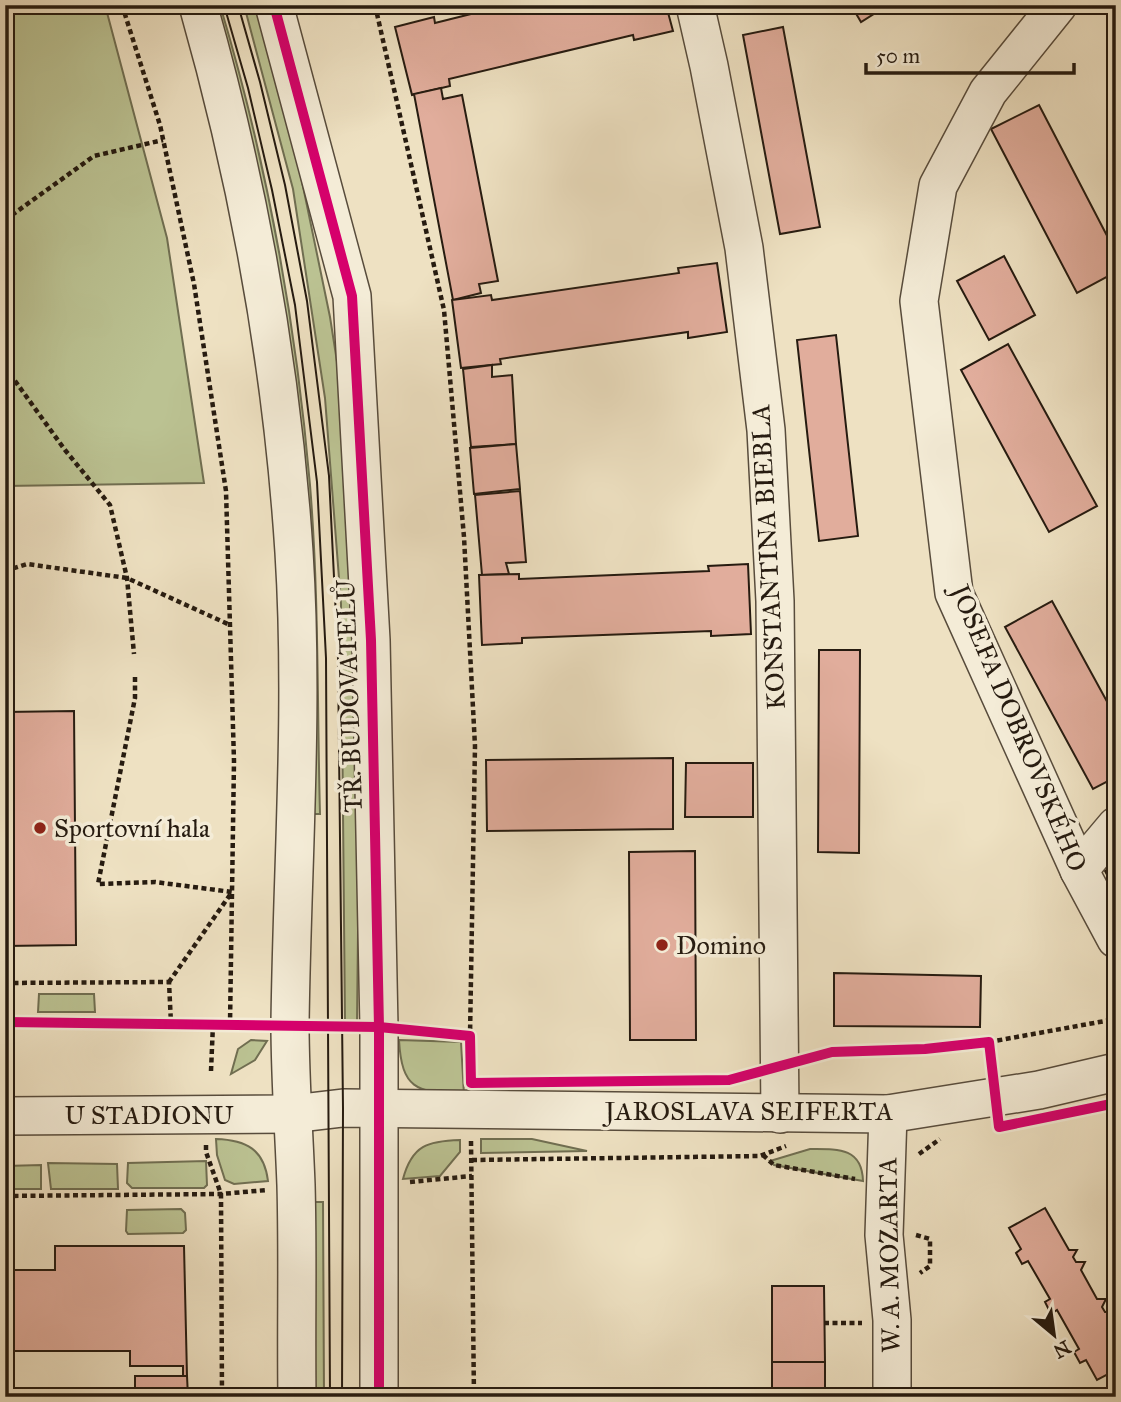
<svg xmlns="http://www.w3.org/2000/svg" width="1121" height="1402" viewBox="0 0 1121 1402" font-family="'IM FELL Great Primer',serif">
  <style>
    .green { fill: #bbc292; stroke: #706e51; stroke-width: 2 }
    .building { fill: #e1ad9c; stroke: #261b10; stroke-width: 2 }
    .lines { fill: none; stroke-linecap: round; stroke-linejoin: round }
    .minor-casing { stroke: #584c3c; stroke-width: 40 }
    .path { stroke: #261b10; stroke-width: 4.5; stroke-dasharray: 5 3.5; stroke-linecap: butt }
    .minor { stroke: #f4ecd7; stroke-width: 37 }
    .tram { stroke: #261b10; stroke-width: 2 }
    .cycleway-casing { stroke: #f4ecd7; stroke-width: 15 }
    .cycleway { stroke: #d6006c; stroke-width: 10 }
    .poi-dot { fill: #8f2418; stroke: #f4ecd7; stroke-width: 2.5 }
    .labels { text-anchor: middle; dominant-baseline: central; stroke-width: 7; stroke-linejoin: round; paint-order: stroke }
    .street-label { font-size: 26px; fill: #261b10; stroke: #f4ecd7 }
    .poi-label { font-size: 26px; fill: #261b10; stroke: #f4ecd7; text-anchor: start }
  </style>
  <rect width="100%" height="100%" fill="#eee1c2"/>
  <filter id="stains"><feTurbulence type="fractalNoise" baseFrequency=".00286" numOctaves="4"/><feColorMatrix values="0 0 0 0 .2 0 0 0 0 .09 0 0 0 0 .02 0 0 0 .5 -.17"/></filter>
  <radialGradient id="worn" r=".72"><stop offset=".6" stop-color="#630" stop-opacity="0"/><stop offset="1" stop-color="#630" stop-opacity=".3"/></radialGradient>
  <g class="green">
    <polygon points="5,5 105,5 167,238 204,483 5,486"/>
    <path d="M205 5H220C267 162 296 322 310 485 319 594 317 704 320 814H304V598Z"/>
    <polygon points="244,5 257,5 293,138 330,317 343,400 360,749 357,1022 345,1022 341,604 325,398 293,189"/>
    <polygon points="39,994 94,994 95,1012 38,1012"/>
    <polygon points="251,1040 267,1041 255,1060 231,1074 238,1049"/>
    <path d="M399 1040 461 1042 464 1095C418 1091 402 1092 399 1040Z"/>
    <path d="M216 1139C246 1140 264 1149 268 1181L234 1184 225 1180 217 1155Z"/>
    <polygon points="481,1139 532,1139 587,1151 481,1153"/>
    <path d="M460 1140V1152L440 1176 403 1179C412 1145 428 1141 460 1140Z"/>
    <path d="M810 1149C837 1149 862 1147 863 1181L774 1165 770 1161Z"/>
    <polygon points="206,1161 207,1185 204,1188 132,1188 127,1183 128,1163"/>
    <polygon points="48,1163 117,1164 118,1189 51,1189"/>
    <polygon points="41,1165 41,1189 5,1189 5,1166"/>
    <polygon points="309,1202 323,1202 324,1397 311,1397"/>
    <polygon points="181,1209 185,1213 186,1230 183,1233 128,1234 126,1231 127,1210"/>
  </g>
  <g class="building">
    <polygon points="507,5 666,5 673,31 634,40 633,35 449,79 450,86 412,95 395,27 434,17 435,23"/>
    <polygon points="851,5 888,5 861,22"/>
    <polygon points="783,27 820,227 780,234 743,35"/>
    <polygon points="441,88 443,99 462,95 498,281 479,284 481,293 453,300 414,94"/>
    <polygon points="1039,105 1116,253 1116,272 1077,293 991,129"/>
    <polygon points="1004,256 1035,315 989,340 957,281"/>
    <polygon points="717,263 727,332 688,338 688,332 500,359 501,364 461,368 452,300 491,295 492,300 679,273 678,268"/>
    <polygon points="836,335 858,536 819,541 797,340"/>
    <polygon points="1008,344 1097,506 1049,532 961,370"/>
    <polygon points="492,365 492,377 512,375 516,444 471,447 463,369"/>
    <polygon points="516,444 520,489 474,494 470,448"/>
    <polygon points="520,491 526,562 506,563 509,574 482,575 475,495"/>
    <polygon points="748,564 751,634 711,636 711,631 522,638 522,643 482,645 479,575 519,574 519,579 709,571 708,566"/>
    <polygon points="1052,601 1116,718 1116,777 1093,789 1005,627"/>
    <polygon points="819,650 860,650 859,853 818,852"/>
    <polygon points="74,711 76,945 5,946 5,712"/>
    <polygon points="673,758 673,829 487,831 486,760"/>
    <polygon points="686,763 753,763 753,817 685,817"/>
    <polygon points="695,851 696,1040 630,1040 629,852"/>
    <polygon points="1116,865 1116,892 1105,871"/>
    <polygon points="834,973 981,976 980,1027 834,1026"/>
    <polygon points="1045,1208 1069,1250 1077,1250 1073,1257 1076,1262 1085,1262 1081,1270 1097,1299 1106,1299 1102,1307 1105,1312 1114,1312 1109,1319 1116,1330 1116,1370 1097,1380 1086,1360 1080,1363 1074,1352 1079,1349 1057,1310 1051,1314 1045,1302 1050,1299 1028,1261 1022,1264 1016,1253 1021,1249 1009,1228"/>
    <polygon points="55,1246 184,1246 187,1376 183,1376 183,1366 130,1366 130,1351 7,1351 5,1270 55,1270"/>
    <polygon points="772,1286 824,1286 825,1362 772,1362"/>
    <rect x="772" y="1362" width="53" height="35"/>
    <polygon points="135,1376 187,1376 188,1397 135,1397"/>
  </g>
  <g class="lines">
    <g class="minor-casing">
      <g id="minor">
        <path d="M198 5C249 184 282 366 294 552 304 709 292 867 290 1024 290 1078 294 1132 296 1185 298 1256 296 1326 297 1397"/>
        <polyline points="274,5 352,296 371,640 379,1027 379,1397"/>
        <polyline points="695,5 709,66 744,248 766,430 775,601 780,1114"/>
        <polyline points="1058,5 988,92 938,186 919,301 954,593 1079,870 1116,939"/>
        <polyline points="1079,870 1116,826"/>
        <polyline points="888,1114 884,1235 892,1320 892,1397"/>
        <polyline points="5,1116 292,1114 343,1108 888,1114 1039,1090 1116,1072"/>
      </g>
    </g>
    <g class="path">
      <polyline points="122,5 160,125 194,284 226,491 234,761 230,1024"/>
      <polyline points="375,5 444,310 464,537 475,746 470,1036"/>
      <polyline points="377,13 407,5"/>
      <polyline points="5,220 94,156 163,140"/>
      <polyline points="5,367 65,450 110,505 127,578 134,654"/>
      <polyline points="5,571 27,564 127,578 230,625"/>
      <polyline points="135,677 135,698 98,884 155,882 232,892 169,982"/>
      <polyline points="5,983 169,982 171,1024"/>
      <polyline points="989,1042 1116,1019"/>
      <polyline points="211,1071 213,1024"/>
      <polyline points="471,1141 474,1397"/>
      <polyline points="206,1145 206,1152 221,1194 222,1397"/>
      <polyline points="919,1154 940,1139"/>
      <polyline points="763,1155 774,1165 855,1179"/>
      <polyline points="472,1160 760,1156 786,1146"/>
      <polyline points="410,1182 472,1176"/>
      <polyline points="5,1196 221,1194 267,1190"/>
      <polyline points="916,1235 930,1239 930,1266 920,1273"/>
      <polyline points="824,1323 862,1323"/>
      <polyline points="419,1397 420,1396"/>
      <polyline points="1094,1397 1116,1385"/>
    </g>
    <use href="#minor" class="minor"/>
    <g class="tram">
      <polyline points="224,5 248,88 272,190 295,305 317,482 326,658 330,1397"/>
      <polyline points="238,5 260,82 285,185 307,301 329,476 338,658 343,1108 342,1397"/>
    </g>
    <g class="cycleway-casing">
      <g id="cycleway">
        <polyline points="274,5 352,296 371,640 379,1027 379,1397"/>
        <polyline points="5,1022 379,1027 470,1036 471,1083 729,1080 832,1052 925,1049 989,1042 999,1127 1116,1103"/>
      </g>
    </g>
    <use href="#cycleway" class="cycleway"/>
  </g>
  <g class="poi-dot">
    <circle cx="40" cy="828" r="7"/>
    <circle cx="662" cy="945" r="7"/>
  </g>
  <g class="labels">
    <g class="street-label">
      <text transform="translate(768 557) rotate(-93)">KONSTANTINA BIEBLA</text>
      <text transform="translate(349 696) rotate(-92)">TŘ. BUDOVATELŮ</text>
      <text transform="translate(1019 728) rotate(67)">JOSEFA DOBROVSKÉHO</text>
      <text x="749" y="1111">JAROSLAVA SEIFERTA</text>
      <text x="149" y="1115">U STADIONU</text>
      <text transform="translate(889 1255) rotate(-91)">W. A. MOZARTA</text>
    </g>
    <g class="poi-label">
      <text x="54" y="828">Sportovní hala</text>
      <text x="676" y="945">Domino</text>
    </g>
  </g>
  <rect width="1121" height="1402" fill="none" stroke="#eee1c2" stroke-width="28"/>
  <rect x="7" y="7" width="1107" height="1388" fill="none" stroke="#261b10" stroke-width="3.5"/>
  <rect x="14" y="14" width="1093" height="1374" fill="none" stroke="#261b10" stroke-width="2"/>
  <g transform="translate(1054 1335) rotate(151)" stroke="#f4ecd7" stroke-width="5" paint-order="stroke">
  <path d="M0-5L12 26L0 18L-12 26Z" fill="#261b10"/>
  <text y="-10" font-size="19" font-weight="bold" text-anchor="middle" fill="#261b10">N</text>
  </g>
  <path d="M866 63v10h208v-10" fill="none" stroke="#261b10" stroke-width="3.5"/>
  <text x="876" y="63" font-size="21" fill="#261b10" stroke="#f4ecd7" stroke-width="5" paint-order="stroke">50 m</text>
  <rect width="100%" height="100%" filter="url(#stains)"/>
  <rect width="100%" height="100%" fill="url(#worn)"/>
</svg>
